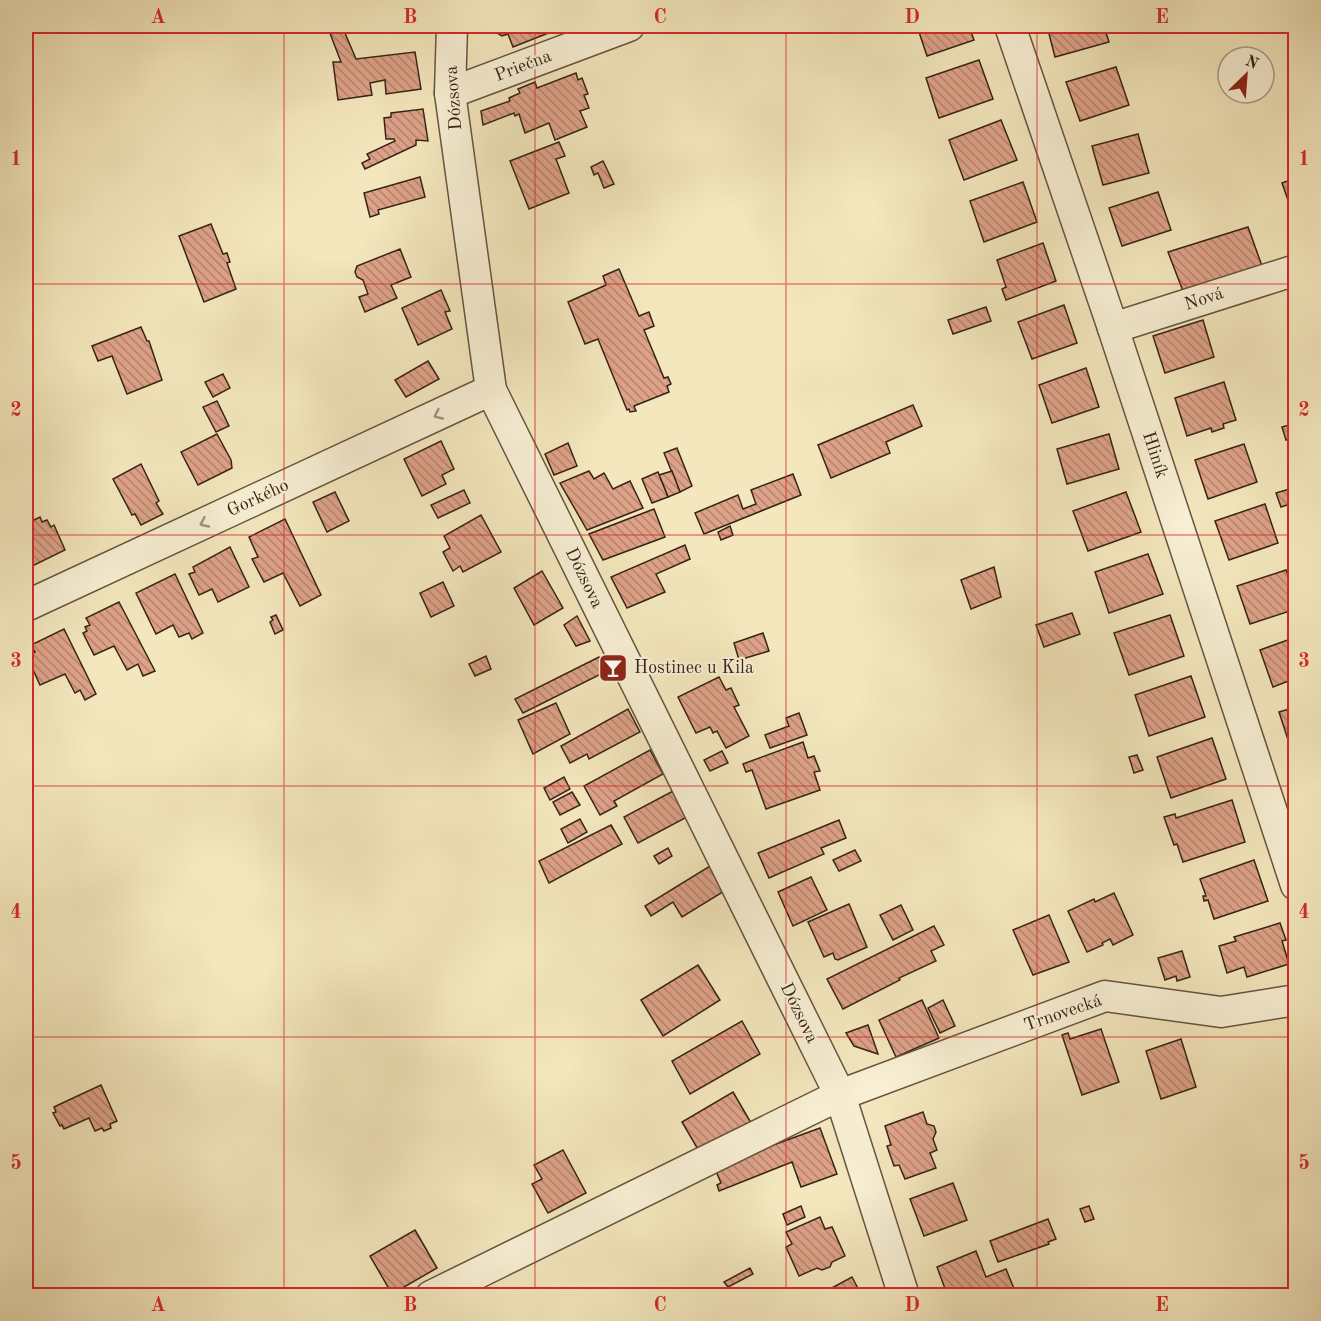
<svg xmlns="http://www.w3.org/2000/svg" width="1321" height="1321" viewBox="0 0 1321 1321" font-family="'Old Standard TT',serif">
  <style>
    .building { fill: url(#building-back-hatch); stroke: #362316; stroke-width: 1.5 }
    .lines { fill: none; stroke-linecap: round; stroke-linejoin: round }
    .street-casing { stroke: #665440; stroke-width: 33 }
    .street { stroke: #f8efd4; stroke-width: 30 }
    .oneway { stroke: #a1937e }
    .grid { fill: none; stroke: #d62828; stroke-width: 1.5; stroke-opacity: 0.55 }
    .labels { text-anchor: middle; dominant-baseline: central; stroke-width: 4.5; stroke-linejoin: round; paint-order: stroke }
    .street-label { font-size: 18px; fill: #362316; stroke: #f8efd4 }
    .poi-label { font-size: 18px; fill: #362316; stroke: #f8efd4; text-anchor: start }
    .neatline { fill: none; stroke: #d62828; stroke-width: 2 }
    .grid-label { font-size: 20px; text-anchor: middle; font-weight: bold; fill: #d62828 }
  </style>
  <defs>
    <pattern id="building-back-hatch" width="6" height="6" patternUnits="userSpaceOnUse" patternTransform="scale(1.5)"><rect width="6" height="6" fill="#dea288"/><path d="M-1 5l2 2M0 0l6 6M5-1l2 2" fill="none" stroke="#b5846e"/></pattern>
  </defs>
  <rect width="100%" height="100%" fill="#f4e7bd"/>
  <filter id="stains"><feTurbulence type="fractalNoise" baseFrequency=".00333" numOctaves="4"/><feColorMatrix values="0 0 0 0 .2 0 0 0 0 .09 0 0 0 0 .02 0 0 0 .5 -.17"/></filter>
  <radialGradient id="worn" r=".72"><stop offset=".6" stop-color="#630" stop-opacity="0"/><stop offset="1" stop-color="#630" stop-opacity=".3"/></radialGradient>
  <g class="building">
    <polygon points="335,26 342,26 356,59 415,52 421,89 386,94 385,80 370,83 372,95 338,100 333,62 341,62 328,28"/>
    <polygon points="494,26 560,26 561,28 513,47 508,34 502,36 497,33"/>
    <polygon points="568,26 593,26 571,34"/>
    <polygon points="917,26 969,26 974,40 927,56"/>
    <polygon points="1047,26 1104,26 1109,42 1055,57"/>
    <polygon points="979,60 993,99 939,118 926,78"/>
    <polygon points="1116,67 1129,105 1080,121 1066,82"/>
    <polygon points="576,73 578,80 582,78 588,94 584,95 589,108 580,111 587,127 555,140 549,123 525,133 519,114 515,116 514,113 483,125 481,111 510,101 509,98 520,93 518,89 535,82 537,88"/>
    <polygon points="423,109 428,141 416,140 416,145 365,169 362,163 370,159 367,154 395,141 394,139 386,139 384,118 391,117 391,113"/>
    <polygon points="1001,120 1017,160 964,180 949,140"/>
    <polygon points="1138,134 1149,173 1103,185 1092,146"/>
    <polygon points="559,142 565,156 556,159 569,193 529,209 510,161"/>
    <polygon points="603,161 614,184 604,188 598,173 594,175 591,167"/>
    <polygon points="420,177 425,197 378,210 379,214 370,217 364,193"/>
    <polygon points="1296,178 1296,223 1282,183"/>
    <polygon points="1023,182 1037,222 984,242 970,201"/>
    <polygon points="1158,192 1171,230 1122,246 1109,208"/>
    <polygon points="211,224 223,254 227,253 230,262 227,263 236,289 204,302 179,236"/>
    <polygon points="1248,227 1262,266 1183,291 1168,252"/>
    <polygon points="1043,243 1056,281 1006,300 1002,289 1006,287 997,260"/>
    <polygon points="400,249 411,277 391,285 397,298 365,312 359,297 368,294 363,280 357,277 355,272 357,266"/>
    <polygon points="619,269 639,316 649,312 654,326 644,330 664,378 668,377 671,384 667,386 669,392 634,406 636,411 630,412 629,409 627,410 598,339 585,344 568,302 606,285 603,276"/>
    <polygon points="441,290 450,311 445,312 452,329 418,345 402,308"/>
    <polygon points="1064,305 1077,343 1032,359 1018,322"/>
    <polygon points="986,307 991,321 953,334 948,320"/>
    <polygon points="1203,320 1214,357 1165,373 1153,336"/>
    <polygon points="141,327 147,341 149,341 162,380 127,394 112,356 98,361 92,346"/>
    <polygon points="428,361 439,379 406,397 395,380"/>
    <polygon points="1086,368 1099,407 1052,423 1039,385"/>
    <polygon points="223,374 230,388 213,397 205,382"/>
    <polygon points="1224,382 1236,420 1223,424 1224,428 1212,432 1211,428 1187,436 1175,398"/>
    <polygon points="217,401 229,426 216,432 203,407"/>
    <polygon points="913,405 922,426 886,442 890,453 831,478 818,445"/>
    <polygon points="1296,423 1296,437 1286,440 1282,427"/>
    <polygon points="217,434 231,460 232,468 198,485 181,452"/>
    <polygon points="1109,434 1119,469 1067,484 1057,449"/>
    <polygon points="441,441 454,469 442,475 446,484 422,496 404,459"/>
    <polygon points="568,443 577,466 554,475 545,454"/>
    <polygon points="1244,444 1257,482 1208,499 1195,460"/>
    <polygon points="677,448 692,486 680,492 664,453"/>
    <polygon points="141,464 159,501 156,503 163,514 141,525 135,514 132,515 113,479"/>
    <polygon points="589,471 594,479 604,473 613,489 630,481 643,508 587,530 560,483"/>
    <polygon points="672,471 680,492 668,497 659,475"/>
    <polygon points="658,472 668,497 652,503 642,479"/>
    <polygon points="793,474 801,495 704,534 695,513 738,495 743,509 756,504 751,490"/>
    <polygon points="1296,487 1296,502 1281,507 1276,493"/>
    <polygon points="464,490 470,503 438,518 431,505"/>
    <polygon points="335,492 349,521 327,532 313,502"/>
    <polygon points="1126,492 1141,532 1088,551 1073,511"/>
    <polygon points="1265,504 1278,543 1229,560 1215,521"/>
    <polygon points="654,509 665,537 603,560 589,534"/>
    <polygon points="481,515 501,552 463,572 460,566 453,571 443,552 450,548 444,536"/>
    <polygon points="40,517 42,522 47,520 51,527 54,525 65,550 26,569 26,524"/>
    <polygon points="285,519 321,595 300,606 283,573 264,582 252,559 258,557 249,537"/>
    <polygon points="730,526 733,535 721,540 718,532"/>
    <polygon points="685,545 690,559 656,574 665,592 627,608 611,577"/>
    <polygon points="230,547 249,587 218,602 212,589 199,595 189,574 195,572 193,567"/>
    <polygon points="1148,554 1163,594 1109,613 1095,572"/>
    <polygon points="994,567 1001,597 971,609 961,580"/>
    <polygon points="1286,570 1296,598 1296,609 1250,624 1237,586"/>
    <polygon points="542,571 563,608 534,625 514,588"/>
    <polygon points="175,574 203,633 192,639 189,633 179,637 173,625 156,634 136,593"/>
    <polygon points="443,582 454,606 431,617 420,593"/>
    <polygon points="119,602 155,671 143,676 138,664 127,670 114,646 94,655 83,633 87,631 85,627 90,625 86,618"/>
    <polygon points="1072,613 1080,634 1044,647 1036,625"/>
    <polygon points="276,615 283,630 275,634 270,622 273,620 271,617"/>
    <polygon points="1170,615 1184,656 1129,675 1114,633"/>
    <polygon points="577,616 590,641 576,646 564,625"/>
    <polygon points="64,629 96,694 85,700 80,690 75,693 65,674 40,685 29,661 31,659 29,655 35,652 31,645"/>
    <polygon points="763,633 769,651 739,660 734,643"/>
    <polygon points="1296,637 1296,687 1294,687 1291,680 1273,687 1260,650"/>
    <polygon points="486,656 491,669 475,676 469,664"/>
    <polygon points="599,657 607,671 523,713 515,699"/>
    <polygon points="1191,676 1205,717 1149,736 1135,695"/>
    <polygon points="719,677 726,690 731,688 739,705 734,707 749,736 726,748 717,731 713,733 710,727 696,733 678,697"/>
    <polygon points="556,703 570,734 533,754 518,720"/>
    <polygon points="1296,707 1296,748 1291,749 1279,712"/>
    <polygon points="628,709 640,732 589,759 587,754 570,763 561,746"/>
    <polygon points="799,713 807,735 770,748 765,735 789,726 786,718"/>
    <polygon points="1212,738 1226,779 1171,798 1157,757"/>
    <polygon points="803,742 808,758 814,756 820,771 814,772 820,790 766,809 752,770 746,772 743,764"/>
    <polygon points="650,750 663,774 614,801 617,806 600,815 584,786"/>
    <polygon points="722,751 728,763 710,771 704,760"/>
    <polygon points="1137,755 1143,770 1134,773 1129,757"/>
    <polygon points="564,777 570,789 550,800 544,788"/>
    <polygon points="673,791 687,817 638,843 624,817"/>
    <polygon points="572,792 580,805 560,815 553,802"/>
    <polygon points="1232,800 1245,842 1183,862 1177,844 1174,845 1164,817 1175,814 1176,818"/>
    <polygon points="580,819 587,832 568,843 561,829"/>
    <polygon points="839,820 846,838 821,848 824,854 769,878 758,853"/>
    <polygon points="611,825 622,844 549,883 539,861"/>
    <polygon points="668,848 672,856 659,864 654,856"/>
    <polygon points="855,850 861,861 839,871 833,860"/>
    <polygon points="1254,860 1268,901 1214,919 1208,900 1204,901 1203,896 1206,896 1200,879"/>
    <polygon points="710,866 726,890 682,917 673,902 651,916 645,906"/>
    <polygon points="811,877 827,910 793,926 778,892"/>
    <polygon points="1114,893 1133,935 1113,945 1110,939 1102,943 1103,945 1087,952 1068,911 1094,899 1095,902"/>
    <polygon points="849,904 867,947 838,960 835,959 833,953 824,957 808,922"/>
    <polygon points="901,905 913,930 893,940 880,915"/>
    <polygon points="1049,915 1069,962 1033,975 1013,930"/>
    <polygon points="1280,923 1286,940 1282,941 1289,964 1247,977 1244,967 1227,973 1219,946 1236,941 1234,937"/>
    <polygon points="934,926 944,945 931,951 936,961 899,978 900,980 843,1009 827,979"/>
    <polygon points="1182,951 1190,977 1177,981 1176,976 1165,980 1158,958"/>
    <polygon points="698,965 720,1000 663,1036 641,1000"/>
    <polygon points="922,1000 939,1038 896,1057 879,1020"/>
    <polygon points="943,1000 955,1026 940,1033 928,1008"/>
    <polygon points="742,1021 760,1054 690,1094 672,1061"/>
    <polygon points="868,1025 878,1054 854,1046 846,1033"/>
    <polygon points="1101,1029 1119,1082 1082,1095 1062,1035 1068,1033 1070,1039"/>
    <polygon points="1181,1039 1196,1087 1161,1099 1146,1051"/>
    <polygon points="101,1085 117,1121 110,1124 111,1128 104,1131 102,1128 95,1131 89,1118 64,1129 62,1125 60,1126 53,1113 56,1112 54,1107"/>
    <polygon points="733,1092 754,1128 703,1158 682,1122"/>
    <polygon points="923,1112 927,1124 934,1126 936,1132 933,1139 937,1150 930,1153 936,1168 905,1179 899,1165 894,1166 887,1146 891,1145 885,1126"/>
    <polygon points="820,1128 837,1174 801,1187 792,1162 719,1191 717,1185 721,1183 716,1171 754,1152"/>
    <polygon points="563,1150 586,1193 548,1213 532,1184 542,1179 534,1165"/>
    <polygon points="953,1183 967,1220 924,1236 910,1199"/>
    <polygon points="801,1206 805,1217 787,1225 783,1214"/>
    <polygon points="1089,1206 1094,1219 1085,1222 1080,1209"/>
    <polygon points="820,1217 825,1229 832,1227 845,1256 832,1262 830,1267 822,1270 817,1268 799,1276 786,1247 792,1244 786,1232"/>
    <polygon points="1048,1219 1056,1239 1048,1242 1049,1244 998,1262 990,1241"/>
    <polygon points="415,1230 437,1268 392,1294 370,1256"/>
    <polygon points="976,1251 986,1277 1006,1269 1017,1296 959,1296 957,1290 947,1294 937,1267"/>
    <polygon points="750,1268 753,1274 728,1287 724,1282"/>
    <polygon points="852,1277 862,1296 817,1296"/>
  </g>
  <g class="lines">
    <g class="street-casing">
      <g id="street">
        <polyline points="452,26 450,93 491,390 840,1095 904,1296"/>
        <polyline points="1010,26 1113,328 1296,885"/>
        <polyline points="450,93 629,26"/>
        <polyline points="1113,328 1296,270"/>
        <polyline points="26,606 491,390"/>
        <polyline points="431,1296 840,1095 1105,996 1221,1012 1296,1000"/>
      </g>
    </g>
    <use href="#street" class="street"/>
  </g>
  <defs><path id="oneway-chevron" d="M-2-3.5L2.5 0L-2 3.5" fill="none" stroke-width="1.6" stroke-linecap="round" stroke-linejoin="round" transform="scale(1.5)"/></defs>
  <g class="oneway">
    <use href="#oneway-chevron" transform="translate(438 415) rotate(155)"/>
    <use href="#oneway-chevron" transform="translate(204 523) rotate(155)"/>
  </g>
  <path class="grid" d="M284 26V1296M535 26V1296M786 26V1296M1037 26V1296M26 284H1296M26 535H1296M26 786H1296M26 1037H1296"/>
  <defs>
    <g id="bar-square" transform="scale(1.5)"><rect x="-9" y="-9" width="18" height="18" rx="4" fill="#8f2418" stroke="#f8efd4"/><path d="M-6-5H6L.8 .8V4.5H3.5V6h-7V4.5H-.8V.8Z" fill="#fff"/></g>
  </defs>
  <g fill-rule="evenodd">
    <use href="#bar-square" x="613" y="668"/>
  </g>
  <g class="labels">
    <g class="street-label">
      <text transform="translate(523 66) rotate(-21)">Priečna</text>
      <text transform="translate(454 98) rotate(-94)">Dózsova</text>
      <text transform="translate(1204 299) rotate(-18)">Nová</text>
      <text transform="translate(1155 455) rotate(72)">Hliník</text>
      <text transform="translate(258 498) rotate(-25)">Gorkého</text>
      <text transform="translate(584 578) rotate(64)">Dózsova</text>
      <text transform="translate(799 1013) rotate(64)">Dózsova</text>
      <text transform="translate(1063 1013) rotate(-19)">Trnovecká</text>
    </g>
    <g class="poi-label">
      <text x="634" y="668">Hostinec u Kila</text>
    </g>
  </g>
  <rect width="1321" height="1321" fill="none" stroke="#f4e7bd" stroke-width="66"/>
  <g transform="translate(1246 75) rotate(25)"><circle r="28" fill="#f8efd4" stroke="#aa9d88" stroke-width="1.5"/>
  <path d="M0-4.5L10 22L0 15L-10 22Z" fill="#8f2418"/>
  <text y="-9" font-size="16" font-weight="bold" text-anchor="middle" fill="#362316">N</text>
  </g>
  <rect x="33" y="33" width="1255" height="1255" class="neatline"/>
  <g class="grid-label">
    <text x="158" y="23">A</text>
    <text x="410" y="23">B</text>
    <text x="660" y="23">C</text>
    <text x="912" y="23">D</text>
    <text x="1162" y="23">E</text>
    <text x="16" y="165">1</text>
    <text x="1304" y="165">1</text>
    <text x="16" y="416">2</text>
    <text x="1304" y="416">2</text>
    <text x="16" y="667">3</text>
    <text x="1304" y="667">3</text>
    <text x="16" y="918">4</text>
    <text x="1304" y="918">4</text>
    <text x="16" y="1169">5</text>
    <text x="1304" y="1169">5</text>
    <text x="158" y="1311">A</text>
    <text x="410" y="1311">B</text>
    <text x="660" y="1311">C</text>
    <text x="912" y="1311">D</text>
    <text x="1162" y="1311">E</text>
  </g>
  <rect width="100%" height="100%" filter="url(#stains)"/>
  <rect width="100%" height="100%" fill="url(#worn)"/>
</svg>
